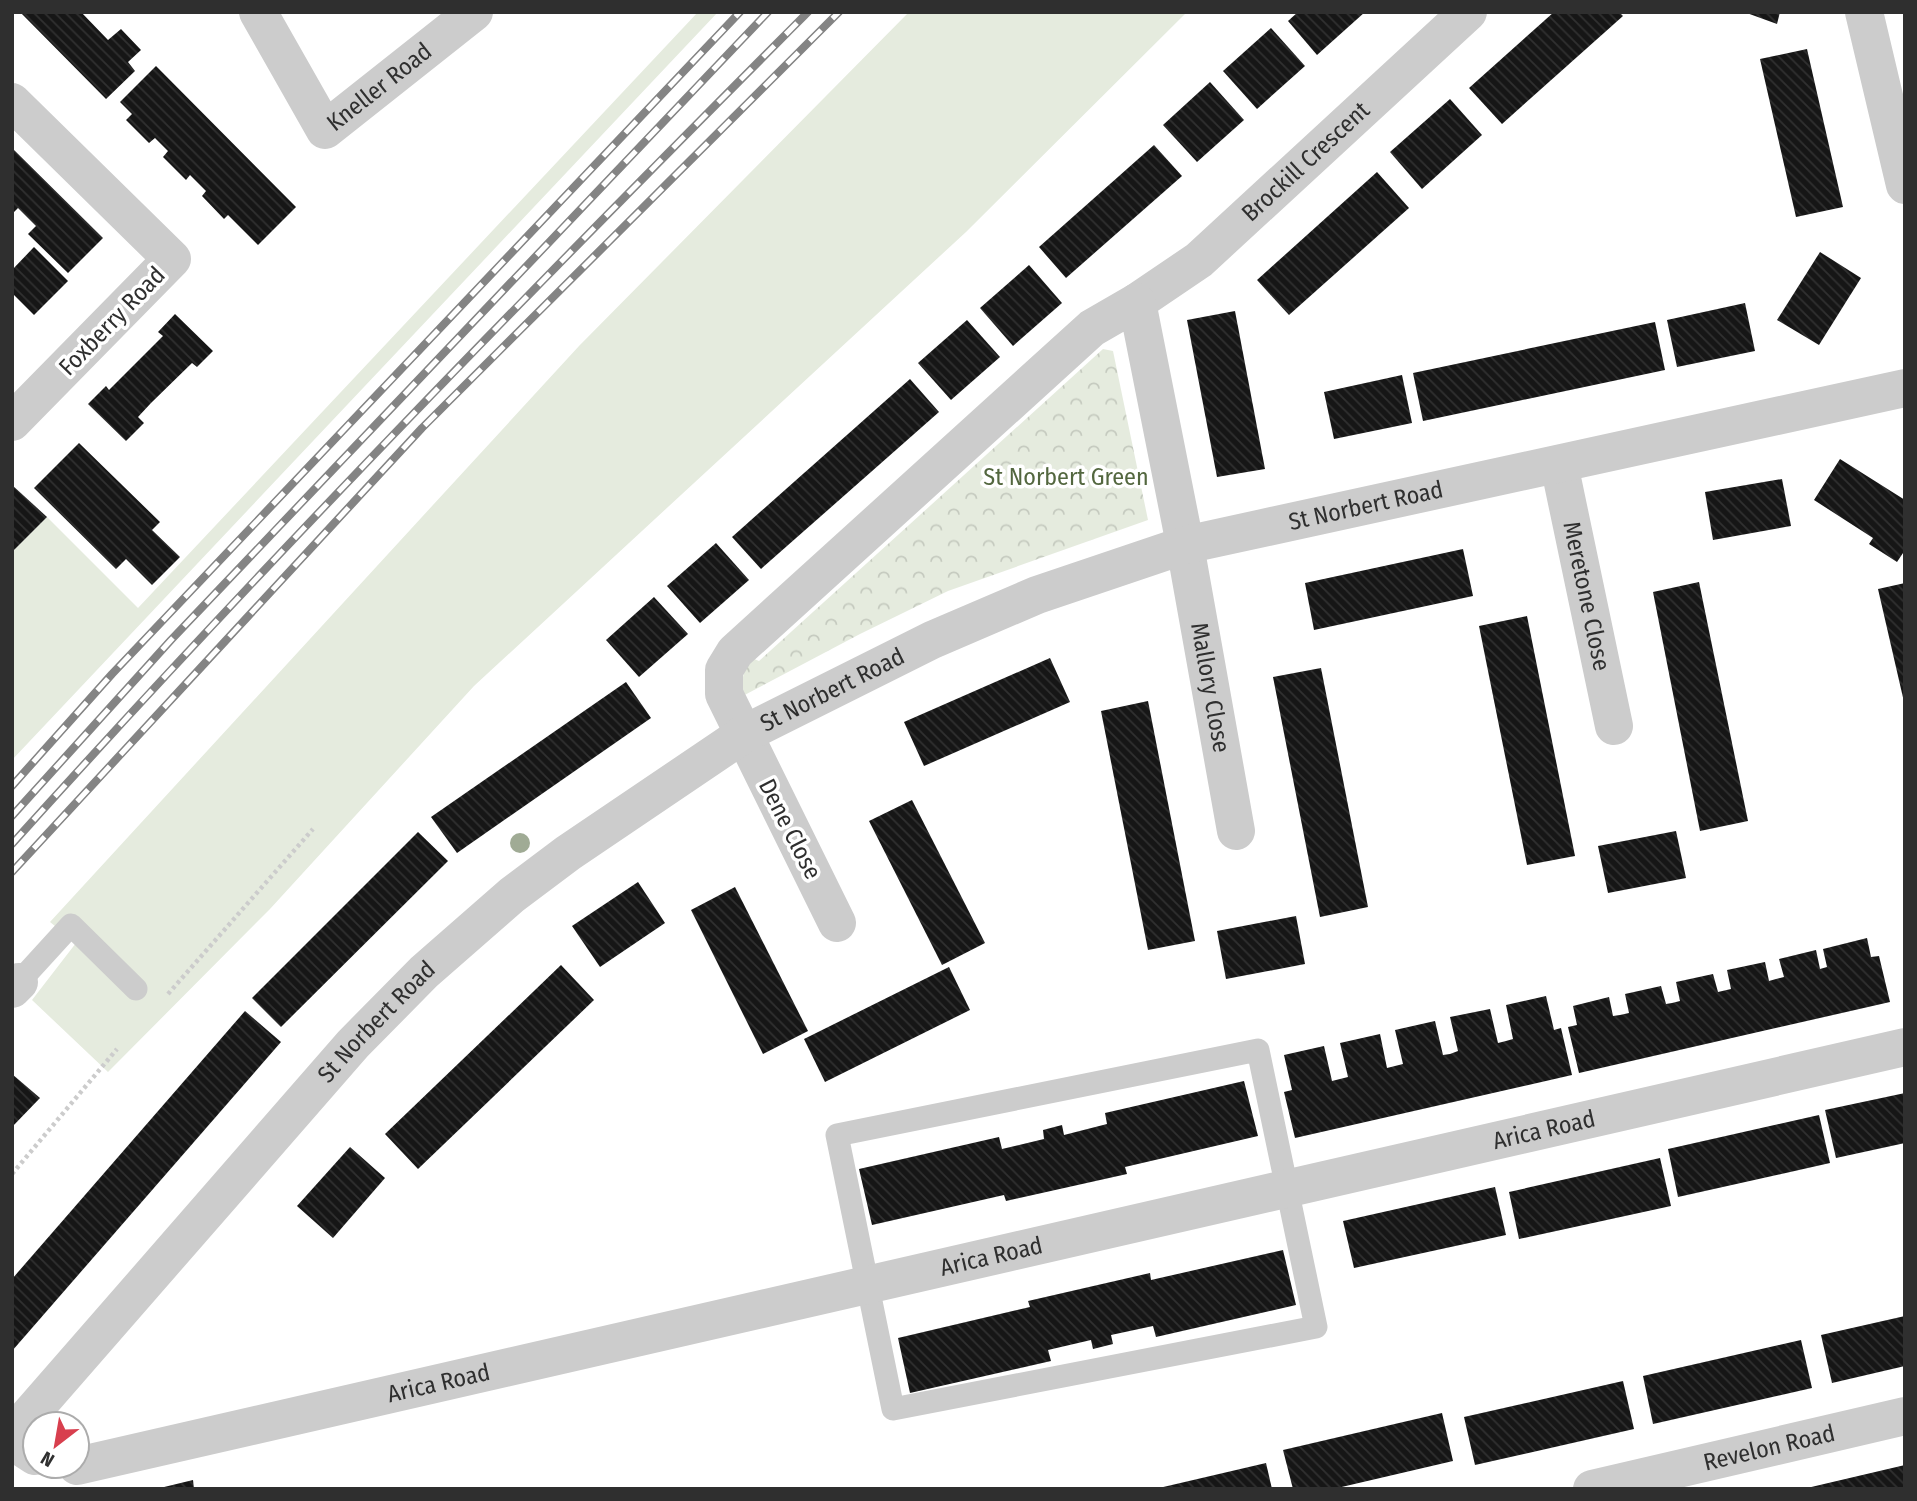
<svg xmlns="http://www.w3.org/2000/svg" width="1917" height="1501" viewBox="0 0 1917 1501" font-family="'Fira Sans Condensed',sans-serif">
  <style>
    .green { fill: #e5ebde }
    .park { fill: url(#park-crowns) }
    .building { fill: url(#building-back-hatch) }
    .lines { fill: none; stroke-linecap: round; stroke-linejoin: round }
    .path { stroke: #ccc; stroke-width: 4.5; stroke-dasharray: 3.5 3.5; stroke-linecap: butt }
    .service { stroke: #ccc; stroke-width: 23 }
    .minor { stroke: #ccc; stroke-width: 38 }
    .tertiary { stroke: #ccc; stroke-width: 38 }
    .rail-casing { stroke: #848484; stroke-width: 8 }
    .rail { stroke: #fff; stroke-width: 5; stroke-dasharray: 16; stroke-linecap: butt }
    .tree { fill: #a0ab95 }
    .labels { text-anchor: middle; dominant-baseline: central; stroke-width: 7; stroke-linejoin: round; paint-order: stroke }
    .street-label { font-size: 24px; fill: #2f2f2f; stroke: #fff }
    .park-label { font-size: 24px; fill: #53673f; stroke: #fff }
  </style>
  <defs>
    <pattern id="park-crowns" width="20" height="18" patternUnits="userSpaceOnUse" patternTransform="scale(1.75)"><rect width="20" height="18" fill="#e5ebde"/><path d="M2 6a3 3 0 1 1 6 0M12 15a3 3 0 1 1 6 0" fill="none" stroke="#c5cabf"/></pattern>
    <pattern id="building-back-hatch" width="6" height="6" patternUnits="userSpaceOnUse" patternTransform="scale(1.75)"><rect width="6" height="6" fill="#161616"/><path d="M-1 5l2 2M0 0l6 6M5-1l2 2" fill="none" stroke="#303030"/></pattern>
  </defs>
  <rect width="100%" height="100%" fill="#fff"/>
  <g class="green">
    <polygon points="698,12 718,12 12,760 12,552 47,517 138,608"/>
    <polygon points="909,12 1187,12 966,232 474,686 270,909 108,1072 32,1000 76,943 50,922 579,346"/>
  </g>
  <polygon class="park" points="1103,349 1113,351 1148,520 948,591 860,634 739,698 747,656 759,661"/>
  <g class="building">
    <polygon points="20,12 81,12 108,40 121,29 141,50 128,62 135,71 106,99"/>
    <polygon points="1298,12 1365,12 1317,55 1288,21"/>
    <polygon points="1554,12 1619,12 1623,16 1502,124 1469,88"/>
    <polygon points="1744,12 1780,12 1777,24"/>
    <polygon points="1271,28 1305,66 1257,109 1223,71"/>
    <polygon points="1807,49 1843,207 1796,217 1760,59"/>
    <polygon points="156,66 296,207 258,245 228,215 224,219 202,196 206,191 190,175 186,180 163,157 168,151 155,138 149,143 126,120 132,114 120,102"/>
    <polygon points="1210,82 1244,120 1197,162 1163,125"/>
    <polygon points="1450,99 1482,135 1422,189 1390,152"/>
    <polygon points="1154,145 1182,176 1066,278 1039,247"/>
    <polygon points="12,148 103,238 68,273 28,234 36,226 18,208 12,214"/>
    <polygon points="1377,172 1409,208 1289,315 1257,280"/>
    <polygon points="34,247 68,281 34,315 12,293 12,270"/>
    <polygon points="1820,252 1861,278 1819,345 1777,320"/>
    <polygon points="1029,265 1062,303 1013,346 980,308"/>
    <polygon points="1745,303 1755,351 1677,367 1667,320"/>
    <polygon points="1235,311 1265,469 1217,477 1187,320"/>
    <polygon points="175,314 213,351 197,367 192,363 151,403 138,417 144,423 126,441 88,404 106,386 109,390 163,336 158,332"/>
    <polygon points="967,320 1000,357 951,400 918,363"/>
    <polygon points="1655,322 1665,370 1423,421 1413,373"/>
    <polygon points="1402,375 1412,423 1334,439 1324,392"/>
    <polygon points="910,379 939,412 761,569 732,537"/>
    <polygon points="79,443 160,522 152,530 180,557 152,585 126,559 116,569 34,488"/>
    <polygon points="1840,459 1905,500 1905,550 1897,562 1869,544 1873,538 1814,500"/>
    <polygon points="1782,479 1791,526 1713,540 1705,492"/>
    <polygon points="12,485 47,517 12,552"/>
    <polygon points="716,543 749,580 700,623 667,586"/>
    <polygon points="1463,549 1473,596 1314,630 1305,583"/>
    <polygon points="1699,582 1748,821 1700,831 1653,592"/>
    <polygon points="1905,583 1905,702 1904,702 1878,589"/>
    <polygon points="654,597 688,634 639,677 606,640"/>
    <polygon points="1527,616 1575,856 1527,865 1479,626"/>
    <polygon points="1050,658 1070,702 924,766 904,722"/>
    <polygon points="1321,668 1368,907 1320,917 1273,677"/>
    <polygon points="626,682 651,718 457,853 431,817"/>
    <polygon points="1148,701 1195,941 1148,950 1101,711"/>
    <polygon points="912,800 985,943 942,965 869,821"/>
    <polygon points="1676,831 1686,878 1608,893 1598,846"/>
    <polygon points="418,832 448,861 281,1027 252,998"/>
    <polygon points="638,882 665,923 600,967 572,926"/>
    <polygon points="735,887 808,1031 763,1054 691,910"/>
    <polygon points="1296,916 1305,964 1226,979 1217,931"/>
    <polygon points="1867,938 1871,957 1879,956 1890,1002 1579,1073 1568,1027 1577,1025 1573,1006 1609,997 1613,1016 1620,1015 1629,1013 1625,994 1661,986 1666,1004 1672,1003 1680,1001 1676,982 1713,974 1718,992 1731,989 1727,970 1765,962 1769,981 1776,979 1784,977 1779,959 1816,950 1820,969 1827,967 1823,949"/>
    <polygon points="561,965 594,1000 418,1169 385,1134"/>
    <polygon points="949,967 970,1010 825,1082 804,1039"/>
    <polygon points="1546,996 1554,1030 1561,1028 1572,1075 1295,1138 1284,1092 1292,1090 1284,1055 1324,1046 1332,1081 1348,1077 1340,1043 1380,1034 1387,1068 1403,1064 1395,1030 1435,1021 1443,1055 1450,1054 1458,1051 1450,1017 1490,1009 1498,1043 1506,1041 1513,1039 1506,1005"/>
    <polygon points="245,1011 281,1042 12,1351 12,1279"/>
    <polygon points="12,1074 40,1098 12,1127"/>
    <polygon points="1244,1081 1258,1136 1125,1167 1127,1174 1006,1201 1004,1195 872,1225 859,1169 999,1137 1002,1149 1044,1139 1043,1130 1062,1125 1064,1135 1107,1124 1105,1113"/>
    <polygon points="1905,1093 1905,1143 1836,1158 1825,1110"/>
    <polygon points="1819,1115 1830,1163 1678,1197 1668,1149"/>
    <polygon points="350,1147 385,1178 333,1238 297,1206"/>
    <polygon points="1660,1158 1671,1206 1519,1239 1509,1192"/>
    <polygon points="1495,1187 1506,1235 1354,1268 1343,1221"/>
    <polygon points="1283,1250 1296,1305 1156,1337 1153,1326 1111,1335 1113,1344 1093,1349 1091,1340 1048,1350 1051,1361 910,1393 898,1338 1030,1307 1028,1301 1150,1273 1151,1280"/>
    <polygon points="1905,1316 1905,1366 1832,1383 1821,1335"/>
    <polygon points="1801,1340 1812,1388 1653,1424 1643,1376"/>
    <polygon points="1623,1381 1634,1429 1475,1465 1464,1417"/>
    <polygon points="1442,1413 1453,1461 1333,1489 1293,1489 1283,1450"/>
    <polygon points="1266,1463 1272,1489 1159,1489 1159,1488"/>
    <polygon points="1905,1465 1905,1489 1807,1489 1807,1488"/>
    <polygon points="193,1480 194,1489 160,1489 160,1488"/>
  </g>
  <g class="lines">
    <g class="path">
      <polyline points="168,994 313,829"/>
      <polyline points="12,1174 117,1049"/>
    </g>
    <g class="service">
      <polyline points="19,982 71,925 136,989"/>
      <polygon points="1258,1050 1316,1327 893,1409 837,1135"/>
    </g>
    <g class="minor">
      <path id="s1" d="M258 12 325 130 474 12"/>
      <polyline points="1864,12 1905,185"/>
      <polyline points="12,102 172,259 12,422"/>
      <path id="s2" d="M1137 302 1199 260 1468 12"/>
      <path id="s3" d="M1559 464 1614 726"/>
      <path id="s4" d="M837 923 724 694V670L735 652 1092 328 1137 302 1182 529 1236 831"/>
      <polyline points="12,989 19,982"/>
      <polyline points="12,1441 35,1456"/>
      <path id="s5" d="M77 1466 1905 1047"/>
      <path id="s6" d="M1592 1489 1905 1416"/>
    </g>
    <path class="tertiary" id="s7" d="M12 1435 353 1044 424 972 512 895 568 853 744 734 932 640 1037 595 1185 545 1905 388"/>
    <g class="rail-casing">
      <g id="rail">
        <polyline points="12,786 112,674 740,12"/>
        <polyline points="12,816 171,640 768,12"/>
        <path d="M12 844C269 558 537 284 808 12"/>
        <polyline points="12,872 422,428 839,12"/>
      </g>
    </g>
    <use href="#rail" class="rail"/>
  </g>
  <circle class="tree" cx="520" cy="843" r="10"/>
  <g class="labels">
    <g class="street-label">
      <text stroke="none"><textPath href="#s1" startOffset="205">Kneller Road</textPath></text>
      <text stroke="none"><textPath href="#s2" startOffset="220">Brockill Crescent</textPath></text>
      <text transform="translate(112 321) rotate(-46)">Foxberry Road</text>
      <text stroke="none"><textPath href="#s7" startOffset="1685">St Norbert Road</textPath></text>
      <text stroke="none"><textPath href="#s3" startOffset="135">Meretone Close</textPath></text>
      <text stroke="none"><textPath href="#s4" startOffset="1227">Mallory Close</textPath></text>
      <text stroke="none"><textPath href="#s7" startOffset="1118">St Norbert Road</textPath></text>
      <text transform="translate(790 829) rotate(63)">Dene Close</text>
      <text stroke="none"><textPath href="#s7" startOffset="551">St Norbert Road</textPath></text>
      <text stroke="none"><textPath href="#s5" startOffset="1505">Arica Road</textPath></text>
      <text stroke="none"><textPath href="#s5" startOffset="938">Arica Road</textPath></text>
      <text stroke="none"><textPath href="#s5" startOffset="371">Arica Road</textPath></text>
      <text stroke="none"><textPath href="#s6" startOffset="182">Revelon Road</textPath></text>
    </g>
    <g class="park-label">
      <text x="1066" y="477">St Norbert Green</text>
    </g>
  </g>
  <rect width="1917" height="1501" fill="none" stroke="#2f2f2f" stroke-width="28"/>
  <g transform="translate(56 1445) rotate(211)"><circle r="33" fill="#ffffff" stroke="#acacac" stroke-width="2"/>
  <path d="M0-5L12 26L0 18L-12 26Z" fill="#d83f4e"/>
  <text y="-10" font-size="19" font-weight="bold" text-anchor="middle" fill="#2f2f2f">N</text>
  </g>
</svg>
